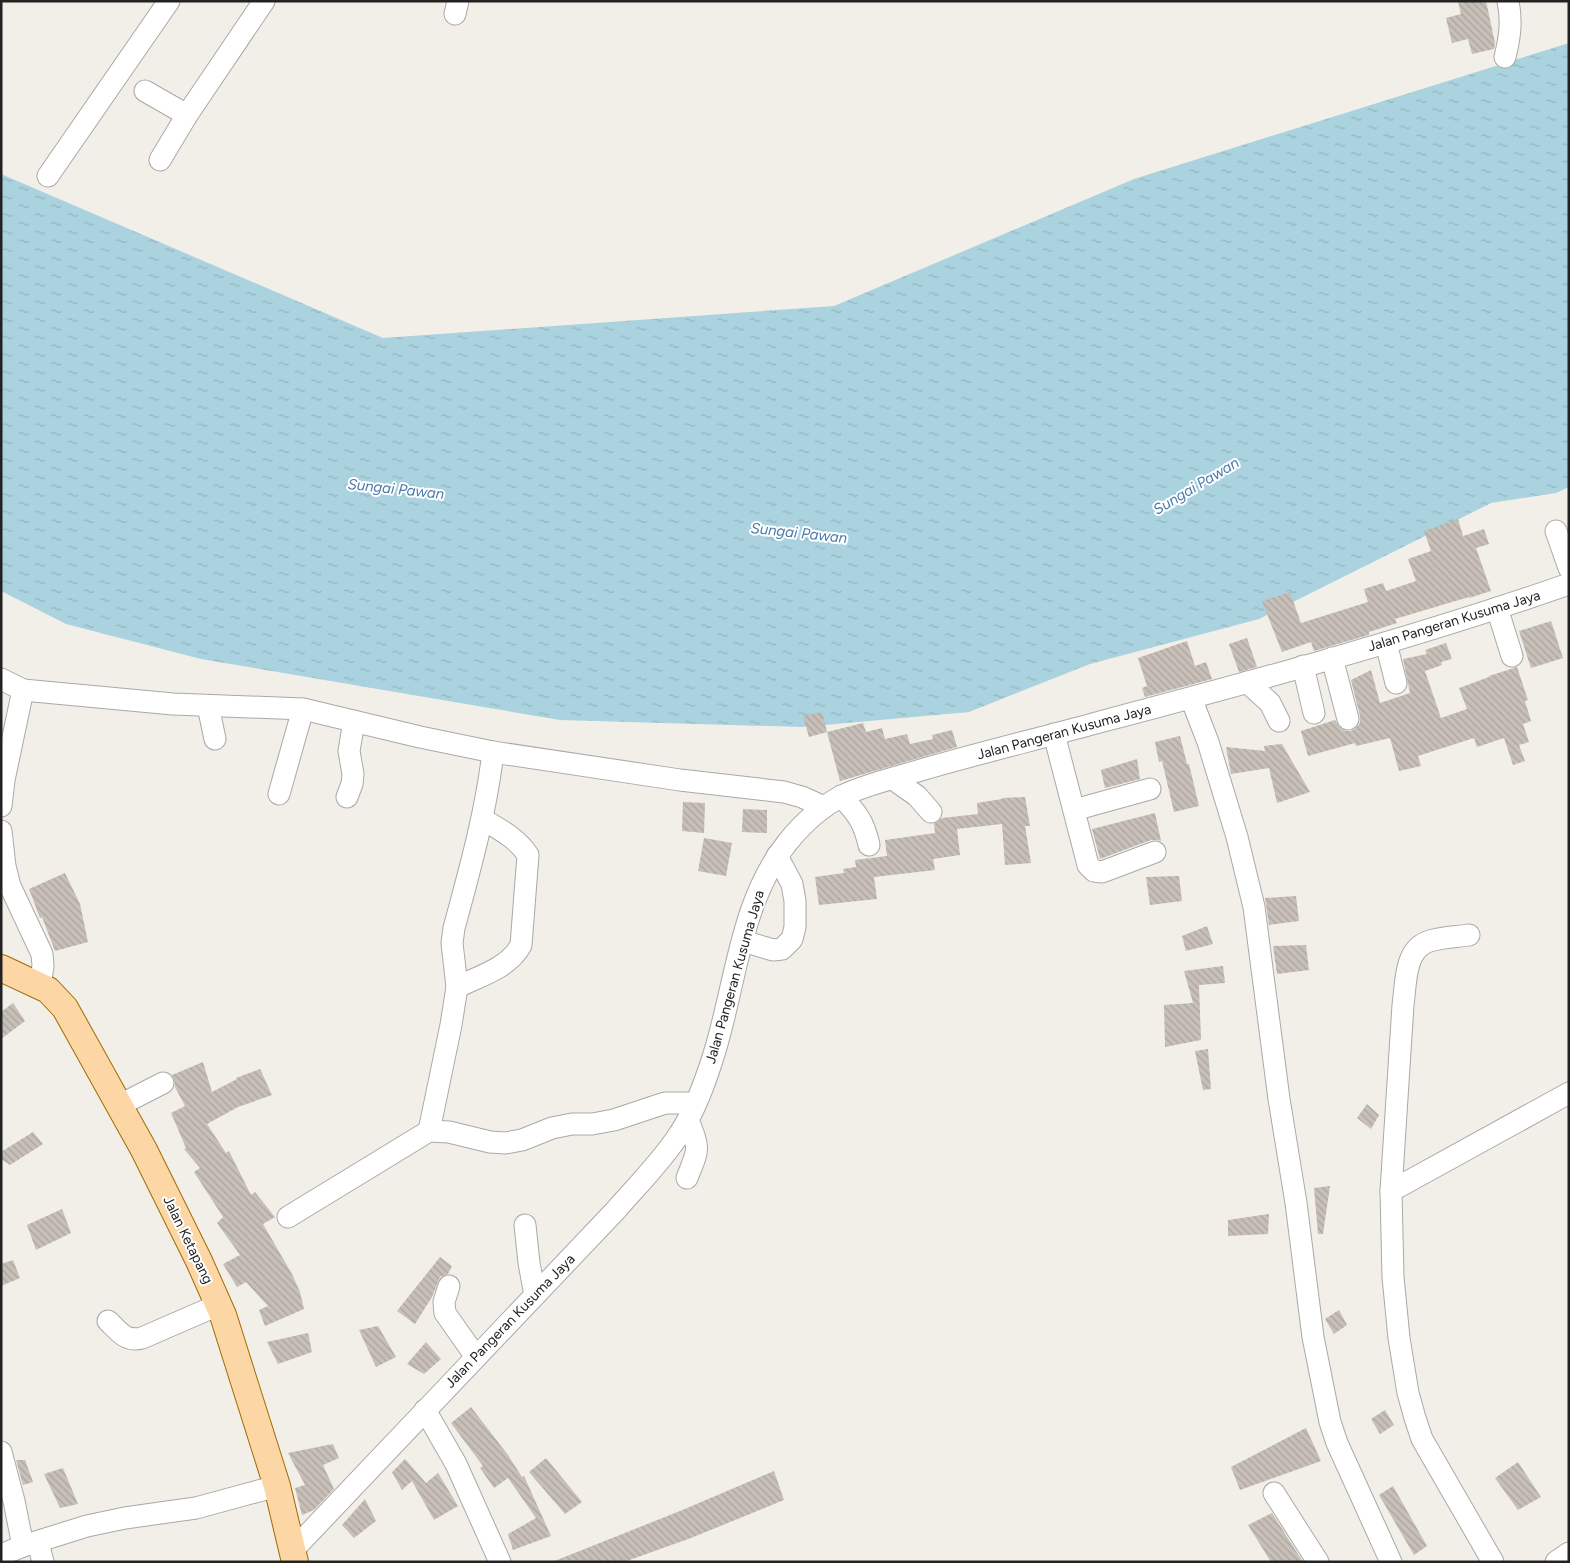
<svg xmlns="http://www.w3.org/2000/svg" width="1570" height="1563" viewBox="0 0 1570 1563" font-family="Figtree,sans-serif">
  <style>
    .water { fill: url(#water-ripples) }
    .building { fill: url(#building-back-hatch) }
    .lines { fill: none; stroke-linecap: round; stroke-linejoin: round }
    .minor-casing { stroke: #a9a9a9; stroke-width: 23 }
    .major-casing { stroke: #a06b00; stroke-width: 28 }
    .minor { stroke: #fff; stroke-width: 21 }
    .major { stroke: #fcd6a4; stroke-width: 26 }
    .labels { text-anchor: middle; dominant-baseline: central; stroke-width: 4; stroke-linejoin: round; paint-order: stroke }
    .street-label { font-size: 14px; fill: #222; stroke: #fff }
    .water-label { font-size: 15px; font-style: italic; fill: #4a7aab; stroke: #fff }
  </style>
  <defs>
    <pattern id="water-ripples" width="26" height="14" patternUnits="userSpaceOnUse" patternTransform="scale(1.25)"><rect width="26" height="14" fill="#aad3df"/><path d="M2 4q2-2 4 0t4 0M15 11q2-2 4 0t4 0" fill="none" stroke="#92b5bf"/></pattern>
    <pattern id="building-back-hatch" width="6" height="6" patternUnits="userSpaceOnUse" patternTransform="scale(1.25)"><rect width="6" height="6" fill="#c7bfb8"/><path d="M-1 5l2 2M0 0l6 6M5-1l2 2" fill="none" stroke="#aba49e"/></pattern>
  </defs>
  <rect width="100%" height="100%" fill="#f2efe9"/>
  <polygon class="water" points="1569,43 1569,487 1556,493 1491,503 1259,619 1090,664 969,712 802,727 560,720 201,659 66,624 1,591 1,174 383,338 834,306 1134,179"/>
  <g class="building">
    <polygon points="1458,1 1486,1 1495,43 1494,49 1472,54 1468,39 1452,43 1446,18 1461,14"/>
    <polygon points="1458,519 1463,536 1484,529 1489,544 1476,548 1491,591 1469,598 1469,597 1395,619 1397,623 1369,632 1369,635 1331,646 1314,651 1311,642 1282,652 1262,601 1290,592 1301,623 1368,602 1364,589 1383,583 1386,591 1416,581 1408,559 1431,551 1424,531"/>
    <polygon points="1551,621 1563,658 1531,668 1519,631"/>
    <polygon points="1247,638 1257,667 1239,672 1229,644"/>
    <polygon points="1187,641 1195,666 1206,662 1212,679 1145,697 1142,688 1147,686 1138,658"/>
    <polygon points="1446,643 1452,659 1441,662 1442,665 1425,671 1441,718 1467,709 1459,688 1489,677 1489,676 1517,667 1528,700 1525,701 1531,721 1523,724 1529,742 1519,745 1525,761 1513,765 1504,738 1477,747 1474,738 1418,756 1421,766 1399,771 1390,738 1356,746 1355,743 1308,756 1301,731 1335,720 1340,728 1345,731 1351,731 1356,728 1360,723 1360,716 1351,680 1371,670 1380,703 1410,693 1403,659 1427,654 1425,650"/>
    <polygon points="822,712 827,732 809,737 803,716"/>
    <polygon points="863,723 866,732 882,728 885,739 907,734 910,744 933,739 932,735 952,730 957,747 840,781 827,732"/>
    <polygon points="1180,736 1187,764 1189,764 1199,806 1174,812 1162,761 1159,762 1155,742"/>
    <polygon points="1282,744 1310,792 1277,803 1269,768 1231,774 1226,747 1265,751 1264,746"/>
    <polygon points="1137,759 1140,779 1105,788 1101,770"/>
    <polygon points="1025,797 1030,826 1025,826 1031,863 1005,865 1002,824 957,829 960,855 933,859 935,870 874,877 877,899 819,905 815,877 844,873 843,869 856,867 855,860 887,856 885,840 935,833 934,824 942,818 978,814 977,803 1002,799 1002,798"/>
    <polygon points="683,802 705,803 704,833 682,831"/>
    <polygon points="743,809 767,810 767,833 742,832"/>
    <polygon points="1155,813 1161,841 1157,840 1151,840 1100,859 1092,829"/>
    <polygon points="704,838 732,843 726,876 698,871"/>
    <polygon points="65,873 80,904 88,942 55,951 42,917 40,918 29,889"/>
    <polygon points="1179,876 1182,901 1150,905 1146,877"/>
    <polygon points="1296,896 1299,921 1269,925 1265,898"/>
    <polygon points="1207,926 1213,944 1186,951 1182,936"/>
    <polygon points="1306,945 1309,970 1277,974 1273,946"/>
    <polygon points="1223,966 1225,983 1199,985 1201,1040 1165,1047 1164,1005 1193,1003 1184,971"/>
    <polygon points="13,1003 25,1021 1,1039 1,1012"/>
    <polygon points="1208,1049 1211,1089 1203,1090 1195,1051"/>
    <polygon points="203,1062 212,1092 237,1079 236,1078 260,1069 272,1095 238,1107 207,1124 226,1153 229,1151 251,1195 255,1192 275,1217 263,1224 292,1274 300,1292 304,1309 265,1326 259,1310 268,1306 246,1282 237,1287 223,1264 240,1255 217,1223 223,1217 194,1172 200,1168 184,1149 186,1148 171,1113 185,1106 175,1087 175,1083 172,1075"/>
    <polygon points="1367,1104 1379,1115 1371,1129 1357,1118"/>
    <polygon points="33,1132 43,1144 10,1165 1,1159 1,1152"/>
    <polygon points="1330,1186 1323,1234 1318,1234 1314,1188"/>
    <polygon points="62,1209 71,1233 36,1250 27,1225"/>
    <polygon points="1269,1214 1268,1234 1228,1236 1228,1220"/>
    <polygon points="440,1257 452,1266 448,1274 440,1277 432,1297 415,1324 397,1311"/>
    <polygon points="13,1260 20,1278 1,1286 1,1264"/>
    <polygon points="1339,1310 1347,1325 1334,1334 1325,1319"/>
    <polygon points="378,1326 396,1357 376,1367 359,1330"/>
    <polygon points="308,1333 312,1352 278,1364 267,1342"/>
    <polygon points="426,1342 441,1359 424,1374 407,1364"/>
    <polygon points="471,1407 508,1455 522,1477 524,1476 551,1536 513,1550 508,1534 536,1518 508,1478 494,1488 480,1468 483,1466 451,1423"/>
    <polygon points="1385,1410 1394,1425 1380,1434 1371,1419"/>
    <polygon points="1306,1428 1321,1461 1240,1490 1231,1467"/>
    <polygon points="333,1444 339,1458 323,1465 334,1489 314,1510 302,1515 295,1488 305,1485 288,1453"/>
    <polygon points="546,1458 582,1502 565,1514 529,1472"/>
    <polygon points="405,1459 426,1483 438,1473 458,1506 434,1520 412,1481 402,1490 392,1472"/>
    <polygon points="16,1460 25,1460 33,1482 23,1485"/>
    <polygon points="1518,1462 1541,1497 1518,1510 1495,1478"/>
    <polygon points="63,1468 78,1504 60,1508 44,1474"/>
    <polygon points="774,1471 784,1500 691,1538 624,1562 552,1562 680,1511"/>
    <polygon points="1393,1486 1427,1546 1414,1555 1379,1495"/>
    <polygon points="365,1499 376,1521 354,1538 342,1525"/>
    <polygon points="1272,1513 1303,1562 1271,1562 1248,1525"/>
  </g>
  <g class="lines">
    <g class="minor-casing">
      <g id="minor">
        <polyline points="455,14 458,1"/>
        <path d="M1505 57C1510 37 1512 21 1508 1"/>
        <polyline points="145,91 187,115"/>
        <polyline points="160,160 187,115 264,1"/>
        <polyline points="48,176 169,1"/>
        <polyline points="1556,531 1569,568"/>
        <polyline points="1497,608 1512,656"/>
        <polyline points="1386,643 1396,683"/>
        <polyline points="1332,658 1348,719"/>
        <polyline points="1303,666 1314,713"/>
        <polyline points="1,679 23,690 4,780 1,806"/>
        <polyline points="1247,682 1270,703 1279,721"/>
        <polyline points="23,690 173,704 303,709 420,737 493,752 680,780 784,792 802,797 824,807"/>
        <polyline points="1191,698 1208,742 1237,837 1254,907 1279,1099 1296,1203 1313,1337 1330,1422 1337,1443 1391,1562"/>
        <polyline points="208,706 215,739"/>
        <polyline points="1054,734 1088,865 1094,871 1102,872 1155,852"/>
        <polyline points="893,779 917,796 931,812"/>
        <polyline points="279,794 303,709"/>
        <path d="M841 796C857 813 864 822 869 845"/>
        <polyline points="347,797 352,784 353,774 349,751 354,721"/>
        <polyline points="1074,810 1150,789"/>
        <polyline points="1,831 5,866 10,886 42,954 43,966 40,985"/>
        <path d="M1469 935C1456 937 1439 937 1427 942 1404 951 1406 985 1403 1005L1391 1191 1393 1277 1399 1338 1408 1393 1415 1418 1422 1439 1493 1562"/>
        <polyline points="743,941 773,950 782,949 792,939 795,927 795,901 792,884 777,856"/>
        <path d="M457 987C480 976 509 968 521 945L528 855C517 838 499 829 482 819"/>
        <polyline points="120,1105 163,1083"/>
        <path d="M429 1131 451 1025 457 987 452 943 454 928C470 869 486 812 493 752"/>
        <path d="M687 1178C699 1148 700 1150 688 1120"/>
        <polyline points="1391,1191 1569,1093"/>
        <polyline points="288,1217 429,1131 449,1132 490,1142 505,1143 522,1140 552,1128 572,1124 592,1124 614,1120 665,1103 695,1103"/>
        <polyline points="525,1225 529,1263 535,1295"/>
        <polyline points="449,1286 444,1302 445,1313 476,1357"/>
        <path d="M108 1321C120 1332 125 1342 142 1338L218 1305"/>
        <polyline points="425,1410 456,1464 500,1562"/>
        <polyline points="1,1452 14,1501 23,1546"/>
        <polyline points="1274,1493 1318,1562"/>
        <polyline points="38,1543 43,1562"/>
        <path d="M293 1550 616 1210C636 1187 658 1165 676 1139 694 1114 705 1083 714 1054 736 984 740 902 787 843 802 824 822 806 844 795 868 784 895 778 921 770 979 753 1038 739 1096 723 1255 681 1414 638 1569 584"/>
        <polyline points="1,1555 23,1546 87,1526 125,1518 196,1508 277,1486"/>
        <polyline points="1556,1562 1569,1553"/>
      </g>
    </g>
    <g class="major-casing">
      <polyline id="major" points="1,968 48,990 65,1008 144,1150 199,1261 223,1315 277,1486 295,1562"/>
    </g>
    <use href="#minor" class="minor"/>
    <use href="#major" class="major"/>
  </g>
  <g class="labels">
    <g class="street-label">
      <text transform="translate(1454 621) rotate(-17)">Jalan Pangeran Kusuma Jaya</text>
      <text transform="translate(1064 732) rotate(-15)">Jalan Pangeran Kusuma Jaya</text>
      <text transform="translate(735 977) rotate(-74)">Jalan Pangeran Kusuma Jaya</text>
      <text transform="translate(188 1240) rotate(64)">Jalan Ketapang</text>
      <text transform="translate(510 1321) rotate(-46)">Jalan Pangeran Kusuma Jaya</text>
    </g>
    <g class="water-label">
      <text transform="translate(1196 486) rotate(-31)">Sungai Pawan</text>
      <text transform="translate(396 489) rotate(6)">Sungai Pawan</text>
      <text transform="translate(799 533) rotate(6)">Sungai Pawan</text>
    </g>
  </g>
  <rect width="1570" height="1563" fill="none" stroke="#222222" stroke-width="5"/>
</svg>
